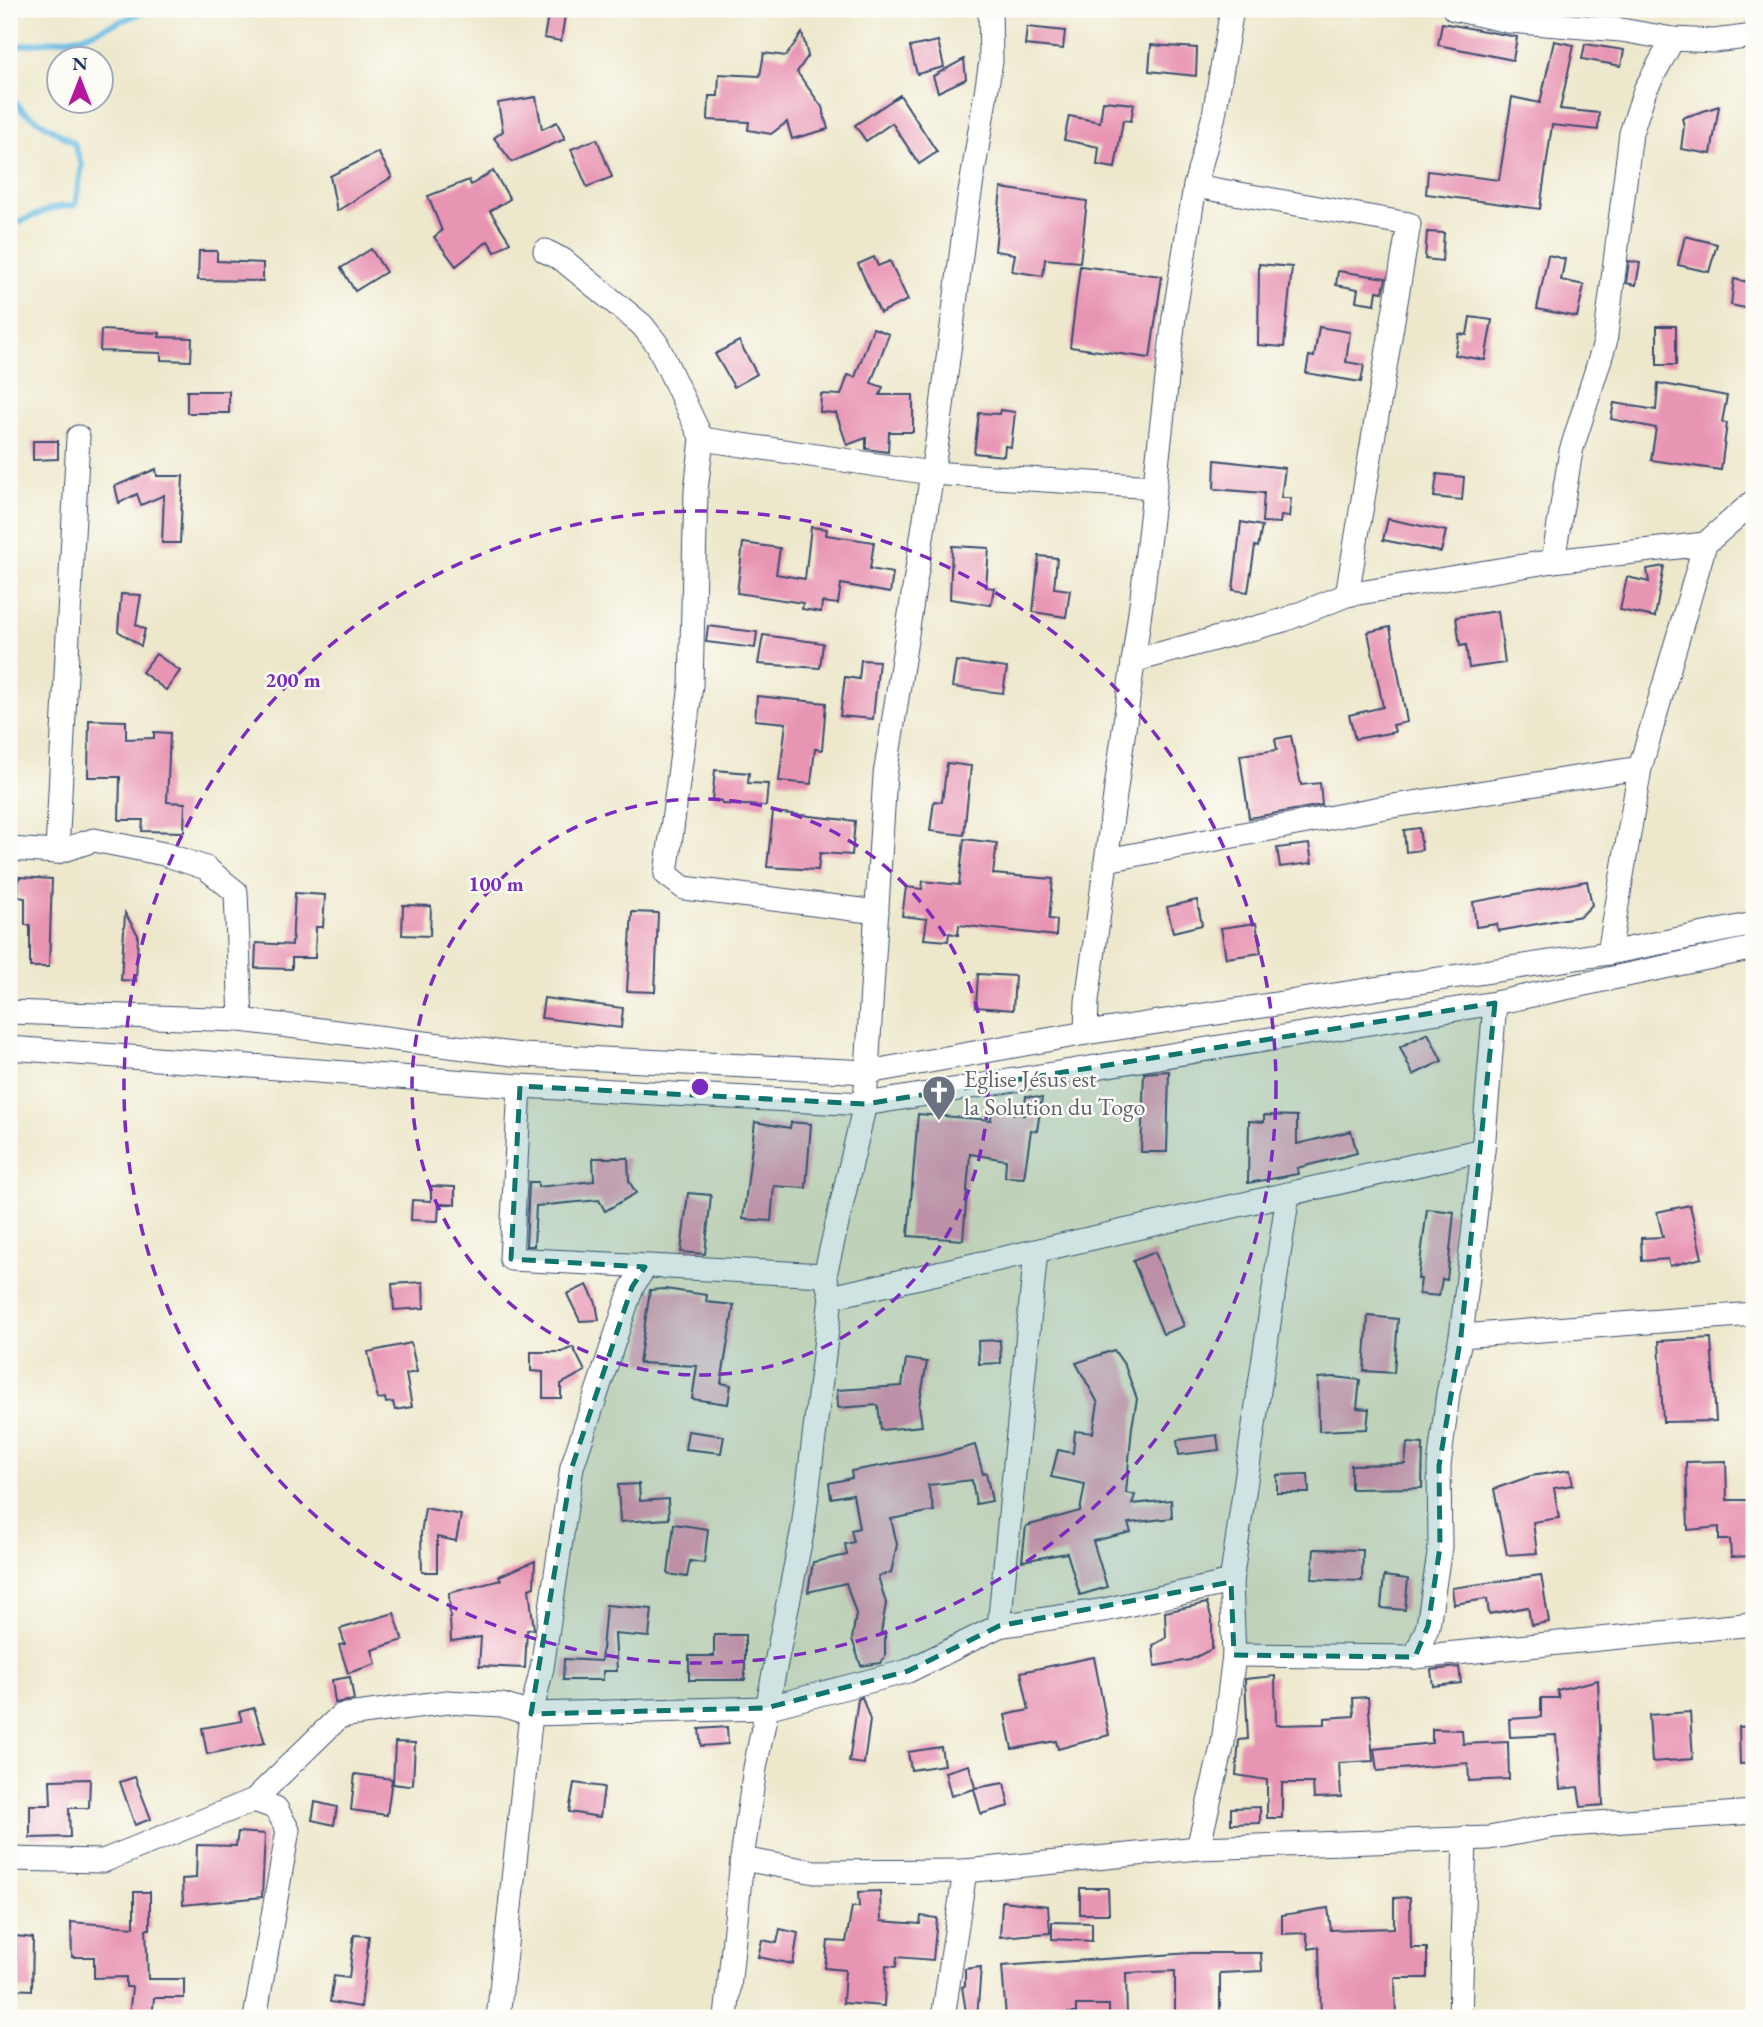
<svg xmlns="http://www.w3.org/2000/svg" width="1763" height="2027" viewBox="0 0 1763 2027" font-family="'EB Garamond',serif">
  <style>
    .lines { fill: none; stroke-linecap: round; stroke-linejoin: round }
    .stream { stroke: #66bae2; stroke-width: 6 }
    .building { fill: #e895b4 }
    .minor-casing { stroke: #3a4b6e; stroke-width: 25 }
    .minor { stroke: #fff; stroke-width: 23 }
    .marked { fill: #0f766e; fill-opacity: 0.2; stroke: #0f766e; stroke-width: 5; stroke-dasharray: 14 9; stroke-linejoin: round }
    .ring { fill: none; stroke: #7b2cbf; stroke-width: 3.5; stroke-dasharray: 12 9 }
    .labels { text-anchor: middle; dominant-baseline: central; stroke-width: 5; stroke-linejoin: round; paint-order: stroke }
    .worship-label { font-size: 24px; fill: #5b616d; stroke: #fdfcf7; text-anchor: start }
    .centre { fill: #7b2cbf; stroke: #fdfcf7; stroke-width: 3.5 }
    .ring-label { font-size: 21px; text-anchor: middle; font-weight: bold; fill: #7b2cbf; stroke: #fdfcf7; stroke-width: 5; stroke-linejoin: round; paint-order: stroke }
  </style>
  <rect width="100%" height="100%" fill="#fdfcf7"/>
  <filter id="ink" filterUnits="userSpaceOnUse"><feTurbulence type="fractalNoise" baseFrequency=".0143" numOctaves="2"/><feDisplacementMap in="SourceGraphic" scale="14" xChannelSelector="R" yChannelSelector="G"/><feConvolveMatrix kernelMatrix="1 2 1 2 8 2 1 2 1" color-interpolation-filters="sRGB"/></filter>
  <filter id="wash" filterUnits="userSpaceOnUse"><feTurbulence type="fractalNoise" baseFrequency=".00686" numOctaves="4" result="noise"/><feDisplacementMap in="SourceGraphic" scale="28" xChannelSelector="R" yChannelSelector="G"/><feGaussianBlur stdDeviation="1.57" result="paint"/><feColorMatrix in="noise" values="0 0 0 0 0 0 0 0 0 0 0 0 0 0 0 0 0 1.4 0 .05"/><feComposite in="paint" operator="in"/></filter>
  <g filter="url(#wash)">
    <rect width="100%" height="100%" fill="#ede8cc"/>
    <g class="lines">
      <g class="stream">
        <polyline points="9,47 81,37 151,9"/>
        <polyline points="9,94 23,111 74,143 82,166 75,205 53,208 9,226"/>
      </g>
    </g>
    <g id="blocks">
      <g class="building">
        <polygon points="549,9 566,9 561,41 544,38"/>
        <polygon points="1442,23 1517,37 1513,60 1438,45"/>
        <polygon points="1027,27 1065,31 1063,49 1025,45"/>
        <polygon points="802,33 808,56 797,72 822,107 828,129 792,139 787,122 771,134 748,130 749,122 708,120 709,96 718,96 719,74 760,76 764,53 786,56"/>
        <polygon points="938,41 944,67 917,74 910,47"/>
        <polygon points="1554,41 1574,45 1560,109 1599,113 1598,130 1552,125 1540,209 1426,194 1428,171 1499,180 1512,97 1540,103"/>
        <polygon points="1585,44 1624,50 1621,66 1582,59"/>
        <polygon points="1151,45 1197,48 1196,76 1149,71"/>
        <polygon points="964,59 966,79 938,92 933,76"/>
        <polygon points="900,95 937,152 919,164 892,123 866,141 855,125"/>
        <polygon points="536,97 542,129 557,122 565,139 512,162 494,138 503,131 498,103"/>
        <polygon points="1103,101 1134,104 1131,121 1123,120 1115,168 1097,165 1099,147 1064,140 1069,116 1100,122"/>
        <polygon points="1719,106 1711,154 1681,149 1684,126 1682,118"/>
        <polygon points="597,139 612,177 587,187 571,149"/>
        <polygon points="378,152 392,177 337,211 330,176"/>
        <polygon points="493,171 510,199 490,211 510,242 495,252 488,241 456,266 434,237 442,231 428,196 469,180 471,185"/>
        <polygon points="1001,188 1087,201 1080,262 1045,259 1043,276 1012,271 1015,254 995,251"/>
        <polygon points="1427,232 1444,233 1442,261 1425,259"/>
        <polygon points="1685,236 1717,244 1709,272 1678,265"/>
        <polygon points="371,249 386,272 355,291 341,268"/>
        <polygon points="199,251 217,251 217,261 263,263 263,281 198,280"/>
        <polygon points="1548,255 1565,259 1561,280 1584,285 1577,317 1537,309"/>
        <polygon points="874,257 878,266 890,261 908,300 880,313 858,264"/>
        <polygon points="1629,261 1640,263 1636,285 1626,283"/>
        <polygon points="1259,264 1292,267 1284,347 1258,345"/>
        <polygon points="1080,266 1162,276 1150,358 1070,347"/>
        <polygon points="1338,271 1386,278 1383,292 1377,291 1375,304 1356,301 1358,289 1336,285"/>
        <polygon points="1734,279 1754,283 1754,310 1731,305"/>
        <polygon points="1470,317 1492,320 1485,360 1455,355 1459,334 1467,335"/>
        <rect x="1657" y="326" width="19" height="39"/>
        <polygon points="1319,327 1350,332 1346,362 1364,365 1361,382 1306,373 1309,356 1314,357"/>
        <polygon points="873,328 889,334 871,383 883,387 880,395 913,395 913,432 889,432 888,452 866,449 866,438 847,445 836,413 820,412 821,394 841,395 848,375 855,377"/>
        <polygon points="101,330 160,333 159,337 192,338 191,361 161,360 161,353 100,351"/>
        <polygon points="739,341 757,374 734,387 715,354"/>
        <polygon points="1658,383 1727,396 1722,422 1727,423 1721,470 1651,460 1656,428 1611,419 1614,403 1656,410"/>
        <rect x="187" y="391" width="42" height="22"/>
        <polygon points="1000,410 1015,412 1011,447 1005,446 1004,456 974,453 979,413 999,414"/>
        <polygon points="33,441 58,441 58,459 33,460"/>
        <polygon points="1215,460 1285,468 1281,498 1291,498 1289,517 1281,516 1280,523 1262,522 1264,493 1214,489"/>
        <polygon points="156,469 157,476 183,476 180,543 162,543 164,495 141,505 137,494 119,503 115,486"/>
        <polygon points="1437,474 1464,477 1462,500 1434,497"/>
        <polygon points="1388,519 1446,531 1441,552 1383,540"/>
        <polygon points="1241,522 1262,526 1258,547 1255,546 1248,592 1233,590"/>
        <polygon points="811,527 827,529 826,535 874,542 870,569 893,573 890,593 841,584 838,604 822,602 821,612 802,609 803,603 737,593 743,543 780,548 776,574 805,579"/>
        <polygon points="952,546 989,548 986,587 994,588 991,605 950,599"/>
        <polygon points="1039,556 1057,558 1054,588 1070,590 1066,617 1033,612"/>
        <polygon points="1664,566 1655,617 1620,610 1627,577 1649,582 1647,569"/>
        <polygon points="121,594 141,595 136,625 145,629 141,646 118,631"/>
        <polygon points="1498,611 1505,663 1469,668 1466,645 1460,646 1456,617"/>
        <polygon points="708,626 757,632 755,648 706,642"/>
        <polygon points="1390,627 1407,722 1393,725 1395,732 1355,739 1349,715 1383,707 1368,632"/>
        <polygon points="763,635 823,643 820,668 758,664"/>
        <polygon points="156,654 180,671 166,690 142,672"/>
        <polygon points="861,660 879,661 873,719 840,716 845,677 859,679"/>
        <polygon points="956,661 1007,668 1003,693 952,687"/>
        <polygon points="757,696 826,703 822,750 815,749 811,784 779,781 786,723 755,720"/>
        <polygon points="89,720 126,721 126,739 154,738 154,732 170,733 167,802 185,803 184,832 142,831 143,820 119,820 120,777 88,777"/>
        <polygon points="1291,736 1301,785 1320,783 1322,805 1249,818 1240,755 1277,750 1275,739"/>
        <polygon points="947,763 971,766 964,835 930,831 934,801 942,802"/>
        <polygon points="715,770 749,773 748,783 768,784 766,806 722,804 722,801 712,800"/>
        <polygon points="773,812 855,821 852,855 820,853 818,870 767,867"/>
        <polygon points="1419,828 1422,850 1406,852 1404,830"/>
        <polygon points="964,839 997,843 993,874 1053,879 1049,919 1057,920 1056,936 959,925 958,935 949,933 948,941 924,939 927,919 902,916 906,887 922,889 923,881 959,885"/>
        <polygon points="1309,844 1312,863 1280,867 1277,848"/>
        <polygon points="19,877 52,879 49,967 30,967 30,925 25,925 25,898 18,897"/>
        <polygon points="1587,881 1592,905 1581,916 1498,931 1497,924 1476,927 1473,902"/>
        <polygon points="295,893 325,895 323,927 316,927 315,958 292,958 292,969 255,968 256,943 292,945"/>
        <polygon points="1197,900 1202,925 1173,932 1167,907"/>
        <polygon points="403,905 431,906 430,936 402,935"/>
        <polygon points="632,912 658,913 655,992 627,991"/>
        <polygon points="125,913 138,935 136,981 121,980"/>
        <polygon points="1256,923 1261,953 1226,958 1221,928"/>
        <polygon points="978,974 1015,976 1013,1010 976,1007"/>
        <polygon points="544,998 623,1008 621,1028 541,1018"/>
        <polygon points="1428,1033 1442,1061 1413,1075 1400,1047"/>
        <polygon points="1169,1071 1167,1152 1141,1152 1144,1073"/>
        <polygon points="1026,1096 1042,1098 1037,1131 1031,1130 1024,1178 1005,1177 1006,1160 970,1154 963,1240 908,1236 918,1114 991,1120 992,1110 1024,1115"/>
        <polygon points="1264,1115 1297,1116 1297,1144 1351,1131 1357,1153 1297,1168 1298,1174 1248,1183 1249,1121 1264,1122"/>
        <polygon points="755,1122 790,1128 791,1122 811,1124 806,1188 774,1186 771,1221 743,1219"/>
        <polygon points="593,1158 628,1158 629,1181 636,1193 605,1211 599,1200 536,1206 534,1246 526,1246 529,1182 538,1182 538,1187 594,1181"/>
        <polygon points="431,1186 455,1187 455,1204 439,1204 438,1221 411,1220 412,1200 431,1201"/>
        <polygon points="688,1193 711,1195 705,1254 681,1252"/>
        <polygon points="1690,1205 1702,1258 1670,1266 1668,1259 1642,1261 1641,1238 1663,1237 1657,1212"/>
        <polygon points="1427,1209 1454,1212 1447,1280 1442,1279 1439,1296 1419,1294 1421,1279 1418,1279"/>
        <polygon points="1155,1252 1184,1326 1163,1334 1133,1261"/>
        <polygon points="423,1282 424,1308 394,1310 392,1284"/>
        <polygon points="587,1285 596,1303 599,1320 580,1321 567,1294"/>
        <polygon points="665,1289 707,1295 706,1302 734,1305 721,1383 731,1385 728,1404 692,1399 697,1366 639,1363 650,1290"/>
        <polygon points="1368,1316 1398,1319 1394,1373 1364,1371"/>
        <polygon points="1711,1338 1716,1421 1663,1422 1659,1341"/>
        <polygon points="1000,1340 1001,1363 979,1364 978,1341"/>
        <polygon points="411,1343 417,1372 406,1374 412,1407 395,1410 393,1402 386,1403 385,1398 378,1399 368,1352"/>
        <polygon points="573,1347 585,1371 561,1384 561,1398 543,1398 543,1372 531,1371 531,1352 562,1352"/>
        <polygon points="1114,1350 1125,1366 1137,1399 1132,1427 1126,1493 1135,1495 1132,1504 1171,1500 1172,1518 1128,1523 1131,1532 1093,1541 1107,1587 1080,1595 1067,1553 1022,1561 1026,1526 1080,1511 1085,1484 1051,1477 1058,1450 1073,1453 1075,1431 1093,1433 1098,1403 1076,1363"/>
        <polygon points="906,1359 927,1362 919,1406 922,1426 881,1430 878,1405 838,1408 837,1390 902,1386"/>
        <polygon points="1335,1377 1360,1380 1357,1408 1369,1409 1367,1429 1319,1431 1318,1378"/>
        <polygon points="688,1431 724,1436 721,1453 685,1449"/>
        <polygon points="1217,1435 1219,1450 1179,1455 1177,1440"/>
        <polygon points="1407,1443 1423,1444 1422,1488 1351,1489 1351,1465 1405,1464"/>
        <polygon points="975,1445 983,1474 986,1473 992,1501 976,1504 972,1480 928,1485 934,1511 891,1519 897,1544 891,1573 878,1576 886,1603 881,1633 885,1633 885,1657 880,1663 861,1666 852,1639 856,1614 846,1583 808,1592 813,1562 847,1555 845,1544 854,1542 851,1530 859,1528 853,1494 831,1498 829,1483 852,1478 851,1471 940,1455"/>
        <polygon points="1726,1461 1727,1500 1754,1500 1754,1556 1731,1557 1730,1540 1719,1540 1719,1527 1688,1530 1686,1462"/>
        <polygon points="1570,1470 1573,1485 1554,1488 1559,1518 1533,1522 1537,1553 1507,1555 1494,1489 1531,1476"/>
        <polygon points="1308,1474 1309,1493 1277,1493 1277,1475"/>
        <polygon points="639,1484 640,1501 668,1499 669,1519 620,1522 618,1485"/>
        <polygon points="425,1508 461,1515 456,1541 437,1537 437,1572 422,1572 421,1534"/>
        <polygon points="674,1524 708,1529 704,1563 690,1561 687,1577 668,1574"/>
        <polygon points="1314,1549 1363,1550 1362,1581 1312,1579"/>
        <polygon points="535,1561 534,1587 529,1589 534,1629 527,1630 525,1668 479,1666 481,1637 451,1641 449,1593 501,1580 499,1576"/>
        <polygon points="1541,1575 1549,1622 1531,1625 1528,1607 1489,1614 1487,1599 1454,1604 1452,1588"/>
        <polygon points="1384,1576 1408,1579 1405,1610 1381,1608"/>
        <polygon points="1207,1603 1212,1620 1212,1649 1190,1660 1155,1666 1153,1645 1166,1638 1165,1612"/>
        <polygon points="606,1605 652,1609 649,1637 615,1634 617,1671 603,1671 603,1680 563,1680 564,1659 601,1661"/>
        <polygon points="394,1613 403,1640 372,1650 376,1664 348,1673 339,1645 345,1644 340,1629"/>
        <polygon points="714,1635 745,1635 745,1680 689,1680 689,1656 714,1656"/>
        <polygon points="1094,1657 1109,1735 1058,1749 1056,1741 1012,1749 1005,1715 1029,1710 1021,1672"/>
        <polygon points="1459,1667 1461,1683 1433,1686 1431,1670"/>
        <polygon points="1275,1676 1276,1725 1325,1724 1325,1718 1354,1716 1353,1698 1368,1697 1373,1761 1339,1763 1341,1797 1314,1798 1313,1783 1282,1783 1282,1818 1267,1818 1267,1780 1236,1775 1239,1740 1248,1739 1245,1679"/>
        <polygon points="350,1677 354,1700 335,1703 332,1680"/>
        <polygon points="1598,1680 1603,1805 1581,1807 1578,1787 1560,1789 1556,1735 1510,1737 1509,1719 1541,1717 1541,1698 1559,1698 1557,1690"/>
        <polygon points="862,1697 870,1720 864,1764 849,1762 858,1699"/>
        <polygon points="254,1708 265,1743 207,1754 202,1728 242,1721 239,1712"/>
        <polygon points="1690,1712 1693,1759 1652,1762 1649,1715"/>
        <polygon points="1754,1726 1754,1763 1740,1764 1739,1727"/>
        <polygon points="727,1727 728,1744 701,1746 699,1729"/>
        <polygon points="1432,1729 1462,1730 1463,1744 1508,1742 1509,1779 1469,1781 1468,1763 1377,1771 1374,1749 1432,1743"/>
        <polygon points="395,1742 415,1743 413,1784 409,1786 393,1784"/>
        <polygon points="941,1747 944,1765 911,1770 908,1752"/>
        <polygon points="969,1765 975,1788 1004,1783 1009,1806 981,1814 974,1789 951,1796 945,1772"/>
        <polygon points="355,1774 392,1779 387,1815 351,1810"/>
        <polygon points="135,1777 151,1819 135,1825 120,1782"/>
        <polygon points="90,1779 89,1808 69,1808 70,1837 30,1838 30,1805 51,1805 50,1780"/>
        <polygon points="574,1783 604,1787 600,1817 569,1812"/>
        <polygon points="315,1802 337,1807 334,1825 312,1820"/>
        <polygon points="1260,1807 1260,1823 1231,1824 1231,1808"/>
        <polygon points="238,1832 265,1834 262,1897 183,1905 182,1879 196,1878 197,1845 236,1846"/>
        <polygon points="1080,1888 1108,1888 1109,1914 1080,1914"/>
        <polygon points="880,1891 881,1921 920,1924 921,1916 937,1918 933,1960 897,1957 896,1967 886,1966 884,2006 843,2003 845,1970 825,1968 828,1941 846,1942 852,1907 859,1907 858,1892"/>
        <polygon points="134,1892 150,1892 150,1929 146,1929 148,1979 184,1979 184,1998 154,1998 152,2018 129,2018 132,1987 126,1987 126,1977 94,1978 94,1957 72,1957 71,1922 134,1927"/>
        <polygon points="1410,1897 1411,1948 1427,1948 1427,1978 1395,1978 1396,2018 1321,2018 1319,1947 1309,1949 1306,1933 1282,1934 1282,1915 1328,1908 1331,1930 1394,1928 1394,1898"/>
        <polygon points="1002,1901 1048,1906 1050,1933 1000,1937"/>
        <polygon points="1052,1922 1092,1923 1092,1941 1052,1939"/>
        <polygon points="780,1929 798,1933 793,1964 758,1957 762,1940 777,1943"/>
        <polygon points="354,1935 369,1936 361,2007 330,2002 334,1976 349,1978"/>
        <polygon points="16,1936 33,1938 32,1990 9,1989 9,1965 16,1965"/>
        <polygon points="1191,1953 1261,1953 1262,1971 1220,1973 1220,2018 1175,2018 1175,1971 1126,1973 1127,2018 1109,2018 1109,2005 1076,2005 1076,2013 1022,2013 1022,2018 1006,2018 1002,1966"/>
        <polygon points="981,1967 977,2018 967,2018 962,1987 965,1986 965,1969"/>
      </g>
    </g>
  </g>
  <g filter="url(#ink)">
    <use href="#blocks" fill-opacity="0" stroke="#3a4b6e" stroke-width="2"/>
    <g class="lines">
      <g class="minor-casing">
        <g id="minor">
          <polyline points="1454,9 1508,21 1621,30 1673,39 1714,41 1754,36"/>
          <polyline points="1195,186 1409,224 1347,595"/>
          <polyline points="545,251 563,260 642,325 657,344 702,439 696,490 691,685 666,874 684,888 877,912"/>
          <polyline points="702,439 931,473 1155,487"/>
          <polyline points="1553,561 1571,451 1605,343 1631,133 1645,90 1673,39"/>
          <polyline points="1133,661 1284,620 1347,595 1553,561 1705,544"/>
          <polyline points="9,849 57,852 94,840 164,854 206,868 236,892 241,1020"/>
          <polyline points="57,852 78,437"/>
          <polyline points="1107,860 1380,808 1640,768"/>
          <polyline points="1609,953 1640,768 1705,544 1754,501"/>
          <polyline points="9,1012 241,1020 521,1055 868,1072 1086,1033 1609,953 1754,924"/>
          <polyline points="1086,1033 1087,1001 1142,597 1174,317 1195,186 1214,115 1232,9"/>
          <polyline points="9,1048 520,1086 865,1104 1495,1003 1754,948"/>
          <polyline points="520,1086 511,1259 825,1275"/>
          <polyline points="831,1297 1483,1150"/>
          <polyline points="1461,1336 1754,1314"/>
          <polyline points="999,1626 1036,1251"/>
          <polyline points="1234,1655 1415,1657 1754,1624"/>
          <polyline points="1415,1657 1428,1626 1440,1547 1439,1466 1448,1393 1461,1336 1483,1150 1495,1003"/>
          <polyline points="254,1800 340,1716 447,1702 502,1705 531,1714 766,1708 908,1671 999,1626 1104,1610 1231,1582"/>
          <polyline points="1198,1848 1223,1743 1234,1655 1231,1582 1288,1194"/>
          <polyline points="9,1859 103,1861 254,1800 276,1808 288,1830 255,2018"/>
          <polyline points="742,1859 815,1872 965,1871 943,2018"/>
          <polyline points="965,1871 1198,1848 1489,1838 1554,1826 1754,1812"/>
          <polyline points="498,2018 531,1714 542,1668 572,1467 632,1287 645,1267"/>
          <polyline points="726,2018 742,1859 755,1768 803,1528 831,1297 825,1275 865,1104 885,775 940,422 965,224 991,61 990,9"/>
          <polyline points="1460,2018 1465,1838"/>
        </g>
      </g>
      <use href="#minor" class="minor"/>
    </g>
  </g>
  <path class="marked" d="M1495 1003 1461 1336 1439 1466 1440 1547 1428 1626 1415 1657 1234 1655 1231 1582 999 1626 908 1671 766 1708 531 1714 572 1467 632 1287 645 1267 511 1259 520 1086 865 1104Z"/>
  <g class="ring">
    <circle cx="700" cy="1087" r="288"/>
    <circle cx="700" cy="1087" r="576"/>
  </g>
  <defs>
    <g id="church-pin" transform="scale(1.75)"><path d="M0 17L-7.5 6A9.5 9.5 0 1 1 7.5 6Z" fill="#6b7280" stroke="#fdfcf7"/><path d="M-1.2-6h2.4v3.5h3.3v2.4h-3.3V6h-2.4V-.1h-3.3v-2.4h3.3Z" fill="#fff"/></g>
  </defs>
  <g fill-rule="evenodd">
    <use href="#church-pin" x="939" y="1092"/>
  </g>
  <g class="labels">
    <g class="worship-label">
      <text x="964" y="1078">Eglise Jésus est<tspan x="964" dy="28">la Solution du Togo</tspan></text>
    </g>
  </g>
  <circle cx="700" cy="1087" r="10" class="centre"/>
  <g class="ring-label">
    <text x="293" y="687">200 m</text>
    <text x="496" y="891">100 m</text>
  </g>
  <rect width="1763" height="2027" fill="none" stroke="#fdfcf7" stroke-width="35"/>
  <g transform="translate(80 80)"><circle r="33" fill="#fdfcf7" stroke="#a3aaba" stroke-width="2"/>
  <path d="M0-5L12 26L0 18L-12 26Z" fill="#b5179e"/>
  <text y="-10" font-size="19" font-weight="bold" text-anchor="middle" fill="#1b2f5e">N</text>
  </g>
</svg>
